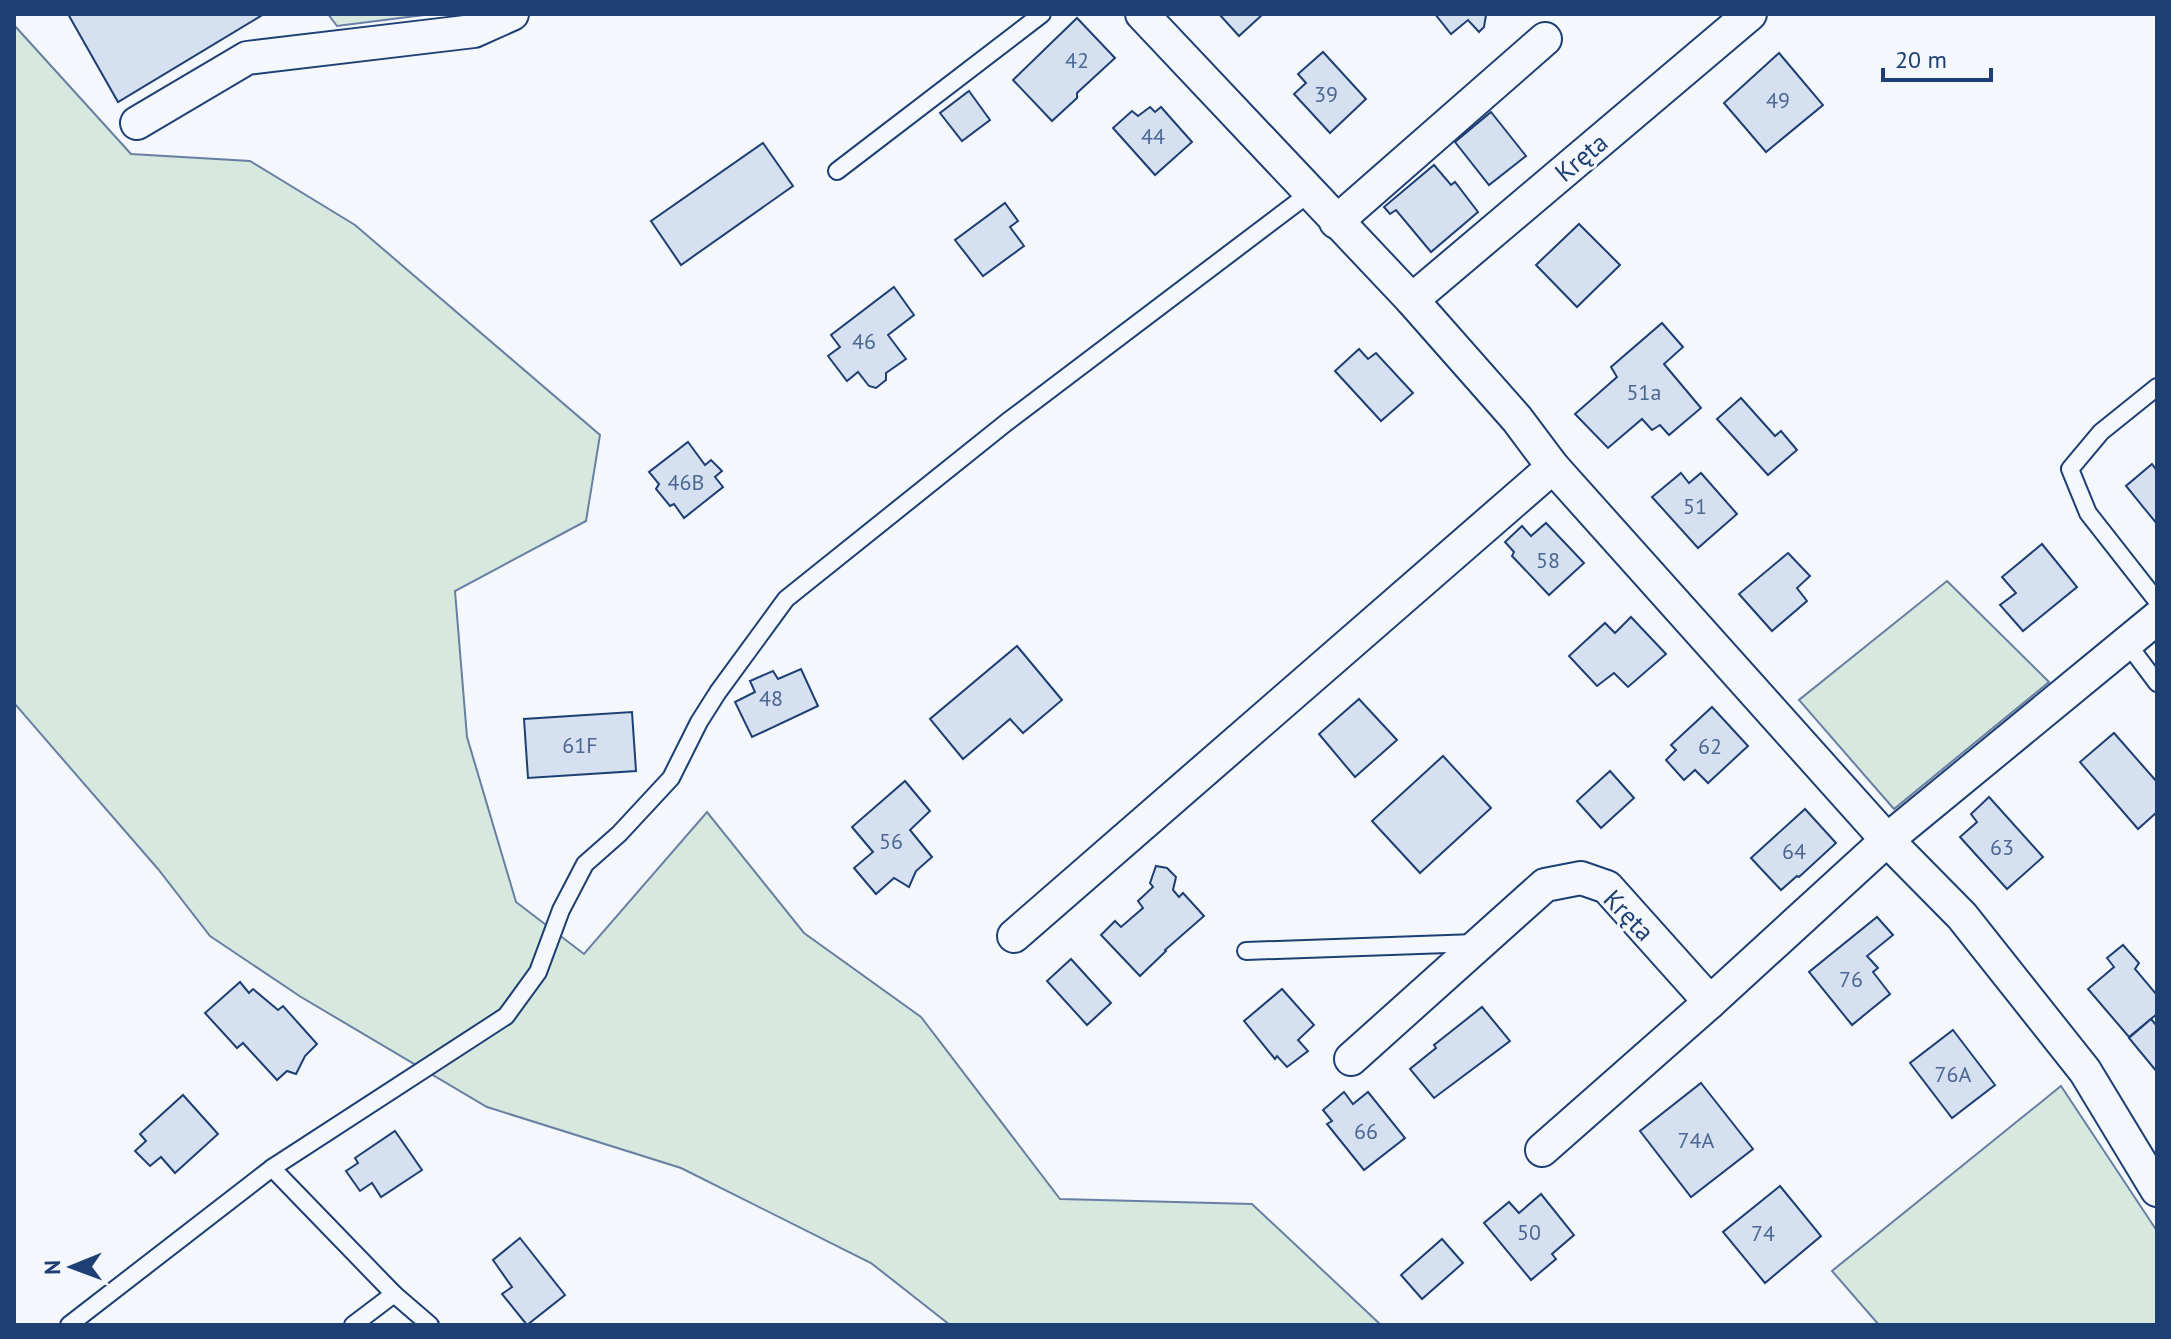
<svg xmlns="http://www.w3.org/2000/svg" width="2171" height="1339" viewBox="0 0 2171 1339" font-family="'PT Sans',sans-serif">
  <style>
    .green { fill: #d7e8df; stroke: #687fa3; stroke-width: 2 }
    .building { fill: #d5e0f0; stroke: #1d3f73; stroke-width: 2 }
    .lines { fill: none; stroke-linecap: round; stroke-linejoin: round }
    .service-casing { stroke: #1d3f73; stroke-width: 20 }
    .minor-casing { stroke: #1d3f73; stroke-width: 36 }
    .service { stroke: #f4f7fb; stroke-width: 16 }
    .minor { stroke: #f4f7fb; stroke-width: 32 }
    .labels { text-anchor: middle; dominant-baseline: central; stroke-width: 6; stroke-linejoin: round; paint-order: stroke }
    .number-label { font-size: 22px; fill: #4b6792 }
    .street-label { font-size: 26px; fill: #1d3f73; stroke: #f4f7fb }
  </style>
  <rect width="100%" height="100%" fill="#f4f7fb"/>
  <g class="green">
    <polygon points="328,14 432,14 337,26"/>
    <polygon points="14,25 131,154 250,161 355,225 600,435 586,521 455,591 467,737 516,902 584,954 707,812 804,933 921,1017 1060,1199 1252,1204 1381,1325 950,1325 871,1263 681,1168 487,1107 301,997 210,936 158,869 14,703"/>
    <polygon points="1947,581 2049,682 1894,809 1799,700"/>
    <polygon points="2061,1086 2157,1231 2157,1325 1879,1325 1832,1271"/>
  </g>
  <g class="building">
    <polygon points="68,14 264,14 118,102"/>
    <polygon points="1219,14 1263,14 1239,36"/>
    <polygon points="1435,14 1488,14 1486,15 1484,27 1479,32 1468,20 1451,34"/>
    <polygon points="1077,18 1115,58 1077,93 1077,98 1052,121 1013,80"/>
    <polygon points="1323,52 1366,99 1330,133 1294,94 1306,83 1298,74"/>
    <polygon points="1779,53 1823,105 1766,152 1724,103"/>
    <polygon points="969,91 990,120 962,141 940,113"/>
    <polygon points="1150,107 1155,112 1161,107 1192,142 1155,175 1113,128 1132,111 1138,116"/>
    <polygon points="1491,112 1526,156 1489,185 1455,142"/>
    <polygon points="763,143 793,186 681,265 651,221"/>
    <polygon points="1434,165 1451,185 1455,182 1478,212 1431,252 1396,210 1390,214 1384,207"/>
    <polygon points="1005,203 1018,221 1010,227 1024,246 983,276 955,240"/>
    <polygon points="1579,224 1620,265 1577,307 1536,265"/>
    <polygon points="894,287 914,315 888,335 906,359 886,373 886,380 876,388 869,386 858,372 847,381 828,356 840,347 831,335"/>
    <polygon points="1662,323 1683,347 1664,364 1701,408 1669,435 1660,425 1652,430 1642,419 1608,448 1575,414 1617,377 1611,367"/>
    <polygon points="1359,349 1368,359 1376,353 1413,393 1381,421 1335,371"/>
    <polygon points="1741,398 1775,436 1781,431 1797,450 1768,475 1717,419"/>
    <polygon points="688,442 705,465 711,460 722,471 715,477 723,487 684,518 674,504 670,506 656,489 659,484 649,472"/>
    <polygon points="2152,464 2157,471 2157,524 2126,486"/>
    <polygon points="1681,473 1689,483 1701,473 1737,514 1698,548 1652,497"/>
    <polygon points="1546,523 1584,563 1549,595 1512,556 1514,552 1505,542 1522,526 1531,536"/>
    <polygon points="2042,544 2077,587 2023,631 2000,605 2016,593 2002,577"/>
    <polygon points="1788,553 1810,576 1797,588 1807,601 1772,631 1739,594"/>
    <polygon points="1631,617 1666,654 1628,687 1614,673 1597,686 1569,656 1605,623 1615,633"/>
    <polygon points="1017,646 1062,700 1023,733 1010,719 963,759 930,719"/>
    <polygon points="801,669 818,706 752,737 735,702 755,692 750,681 773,671 778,679"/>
    <polygon points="1359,699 1397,740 1355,777 1319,734"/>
    <polygon points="1712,707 1748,746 1708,783 1695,770 1684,780 1666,760 1676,750 1671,745"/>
    <polygon points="632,712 636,771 528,778 524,719"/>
    <polygon points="2114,733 2157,782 2157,812 2138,829 2080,762"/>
    <polygon points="1443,756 1491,808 1420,873 1372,821"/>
    <polygon points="1610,771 1634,798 1601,828 1577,801"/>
    <polygon points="905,781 930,811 910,830 932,857 916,871 909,887 894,878 876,894 854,868 873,852 852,827"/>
    <polygon points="1989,797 2043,857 2007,889 1960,837 1977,822 1971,814"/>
    <polygon points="1805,809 1836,843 1799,877 1797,876 1781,890 1751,858"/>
    <polygon points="1156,866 1167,868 1176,877 1173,890 1179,897 1183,893 1204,916 1165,950 1166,951 1140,976 1101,935 1115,921 1121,927 1143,908 1138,901 1153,887 1150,883"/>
    <polygon points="1877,917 1893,935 1867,956 1878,968 1873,972 1890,994 1852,1025 1809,972"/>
    <polygon points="2123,945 2139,963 2135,969 2157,995 2157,1014 2129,1037 2088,989 2114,967 2107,958"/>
    <polygon points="1071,959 1111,1003 1087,1025 1047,981"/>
    <polygon points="240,982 249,993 253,989 278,1010 283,1006 317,1044 305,1056 296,1074 287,1071 277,1080 243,1043 237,1048 205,1013"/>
    <polygon points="1282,989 1314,1025 1298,1040 1308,1051 1287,1067 1277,1056 1275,1059 1244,1021"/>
    <polygon points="1482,1007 1510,1041 1434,1098 1410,1069 1436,1048 1434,1045"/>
    <polygon points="2151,1019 2157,1026 2157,1072 2129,1038"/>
    <polygon points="1953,1030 1995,1085 1952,1118 1910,1063"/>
    <polygon points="1701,1083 1753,1149 1691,1197 1640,1131"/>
    <polygon points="1344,1092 1353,1104 1368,1092 1405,1138 1364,1170 1327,1124 1332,1121 1323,1110"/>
    <polygon points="183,1095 218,1134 175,1173 161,1157 150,1166 135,1151 146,1141 140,1134"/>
    <polygon points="395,1131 422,1170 381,1197 372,1183 360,1191 346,1171 358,1163 355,1158"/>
    <polygon points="1780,1186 1821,1236 1765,1283 1723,1232"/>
    <polygon points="1541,1194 1574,1235 1552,1254 1556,1259 1531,1280 1484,1223 1509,1202 1519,1213"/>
    <polygon points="520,1238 565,1295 527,1325 502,1294 512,1287 493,1260"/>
    <polygon points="1442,1239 1463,1263 1422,1299 1401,1275"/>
  </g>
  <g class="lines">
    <g class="service-casing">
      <g id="service">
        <polyline points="837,171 1042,14"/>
        <polyline points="2157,387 2101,432 2070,469 2088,513 2157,601"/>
        <polyline points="2127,643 2157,683"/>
        <polyline points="1246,951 1476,943"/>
        <polyline points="272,1168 506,1016 538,972 561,910 585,864 619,834 671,778 699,722 718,692 786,599 1007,422 1311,192"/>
        <polyline points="394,1294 430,1325"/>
        <polyline points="69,1325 272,1168 394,1294 353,1325"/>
      </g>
    </g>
    <g class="minor-casing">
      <g id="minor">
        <polyline points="1142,14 1412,300 1517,419 1553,467 1887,840 1962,916 2085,1071 2157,1190"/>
        <polyline points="137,123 247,58 474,31 512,14"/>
        <polyline points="1336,222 1545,39"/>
        <polyline points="1412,300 1750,14"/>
        <polyline points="1014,936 1553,467"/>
        <polyline points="1351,1059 1545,885 1581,878 1607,887 1710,1002 1887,840 2157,618"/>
        <polyline points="1542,1150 1710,1002"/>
      </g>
    </g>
    <use href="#service" class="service"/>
    <use href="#minor" class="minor"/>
  </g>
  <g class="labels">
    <g class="number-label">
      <text x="1077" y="60">42</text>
      <text x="1326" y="94">39</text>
      <text x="1778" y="100">49</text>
      <text x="1153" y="136">44</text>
      <text x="864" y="341">46</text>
      <text x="1644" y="392">51a</text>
      <text x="686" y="482">46B</text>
      <text x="1695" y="506">51</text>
      <text x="1548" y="560">58</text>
      <text x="771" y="698">48</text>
      <text x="580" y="745">61F</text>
      <text x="1710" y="746">62</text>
      <text x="891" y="841">56</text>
      <text x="2002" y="847">63</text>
      <text x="1794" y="851">64</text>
      <text x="1851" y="979">76</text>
      <text x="1953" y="1074">76A</text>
      <text x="1366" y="1131">66</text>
      <text x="1696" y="1140">74A</text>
      <text x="1529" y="1232">50</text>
      <text x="1763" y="1233">74</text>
    </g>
    <g class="street-label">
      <text transform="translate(1581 157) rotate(-40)">Kręta</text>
      <text transform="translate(1629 915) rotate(46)">Kręta</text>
    </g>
  </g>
  <rect width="2171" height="1339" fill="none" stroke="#1d3f73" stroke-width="32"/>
  <g transform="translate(72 1267) rotate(269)" stroke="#f4f7fb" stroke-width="6" paint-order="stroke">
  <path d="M0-6L14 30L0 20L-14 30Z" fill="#1d3f73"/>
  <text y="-12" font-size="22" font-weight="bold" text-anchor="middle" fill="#1d3f73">N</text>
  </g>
  <path d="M1883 68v12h108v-12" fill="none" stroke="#1d3f73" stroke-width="4"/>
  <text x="1895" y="68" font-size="24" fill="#1d3f73" stroke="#f4f7fb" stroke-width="6" paint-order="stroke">20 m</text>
</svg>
